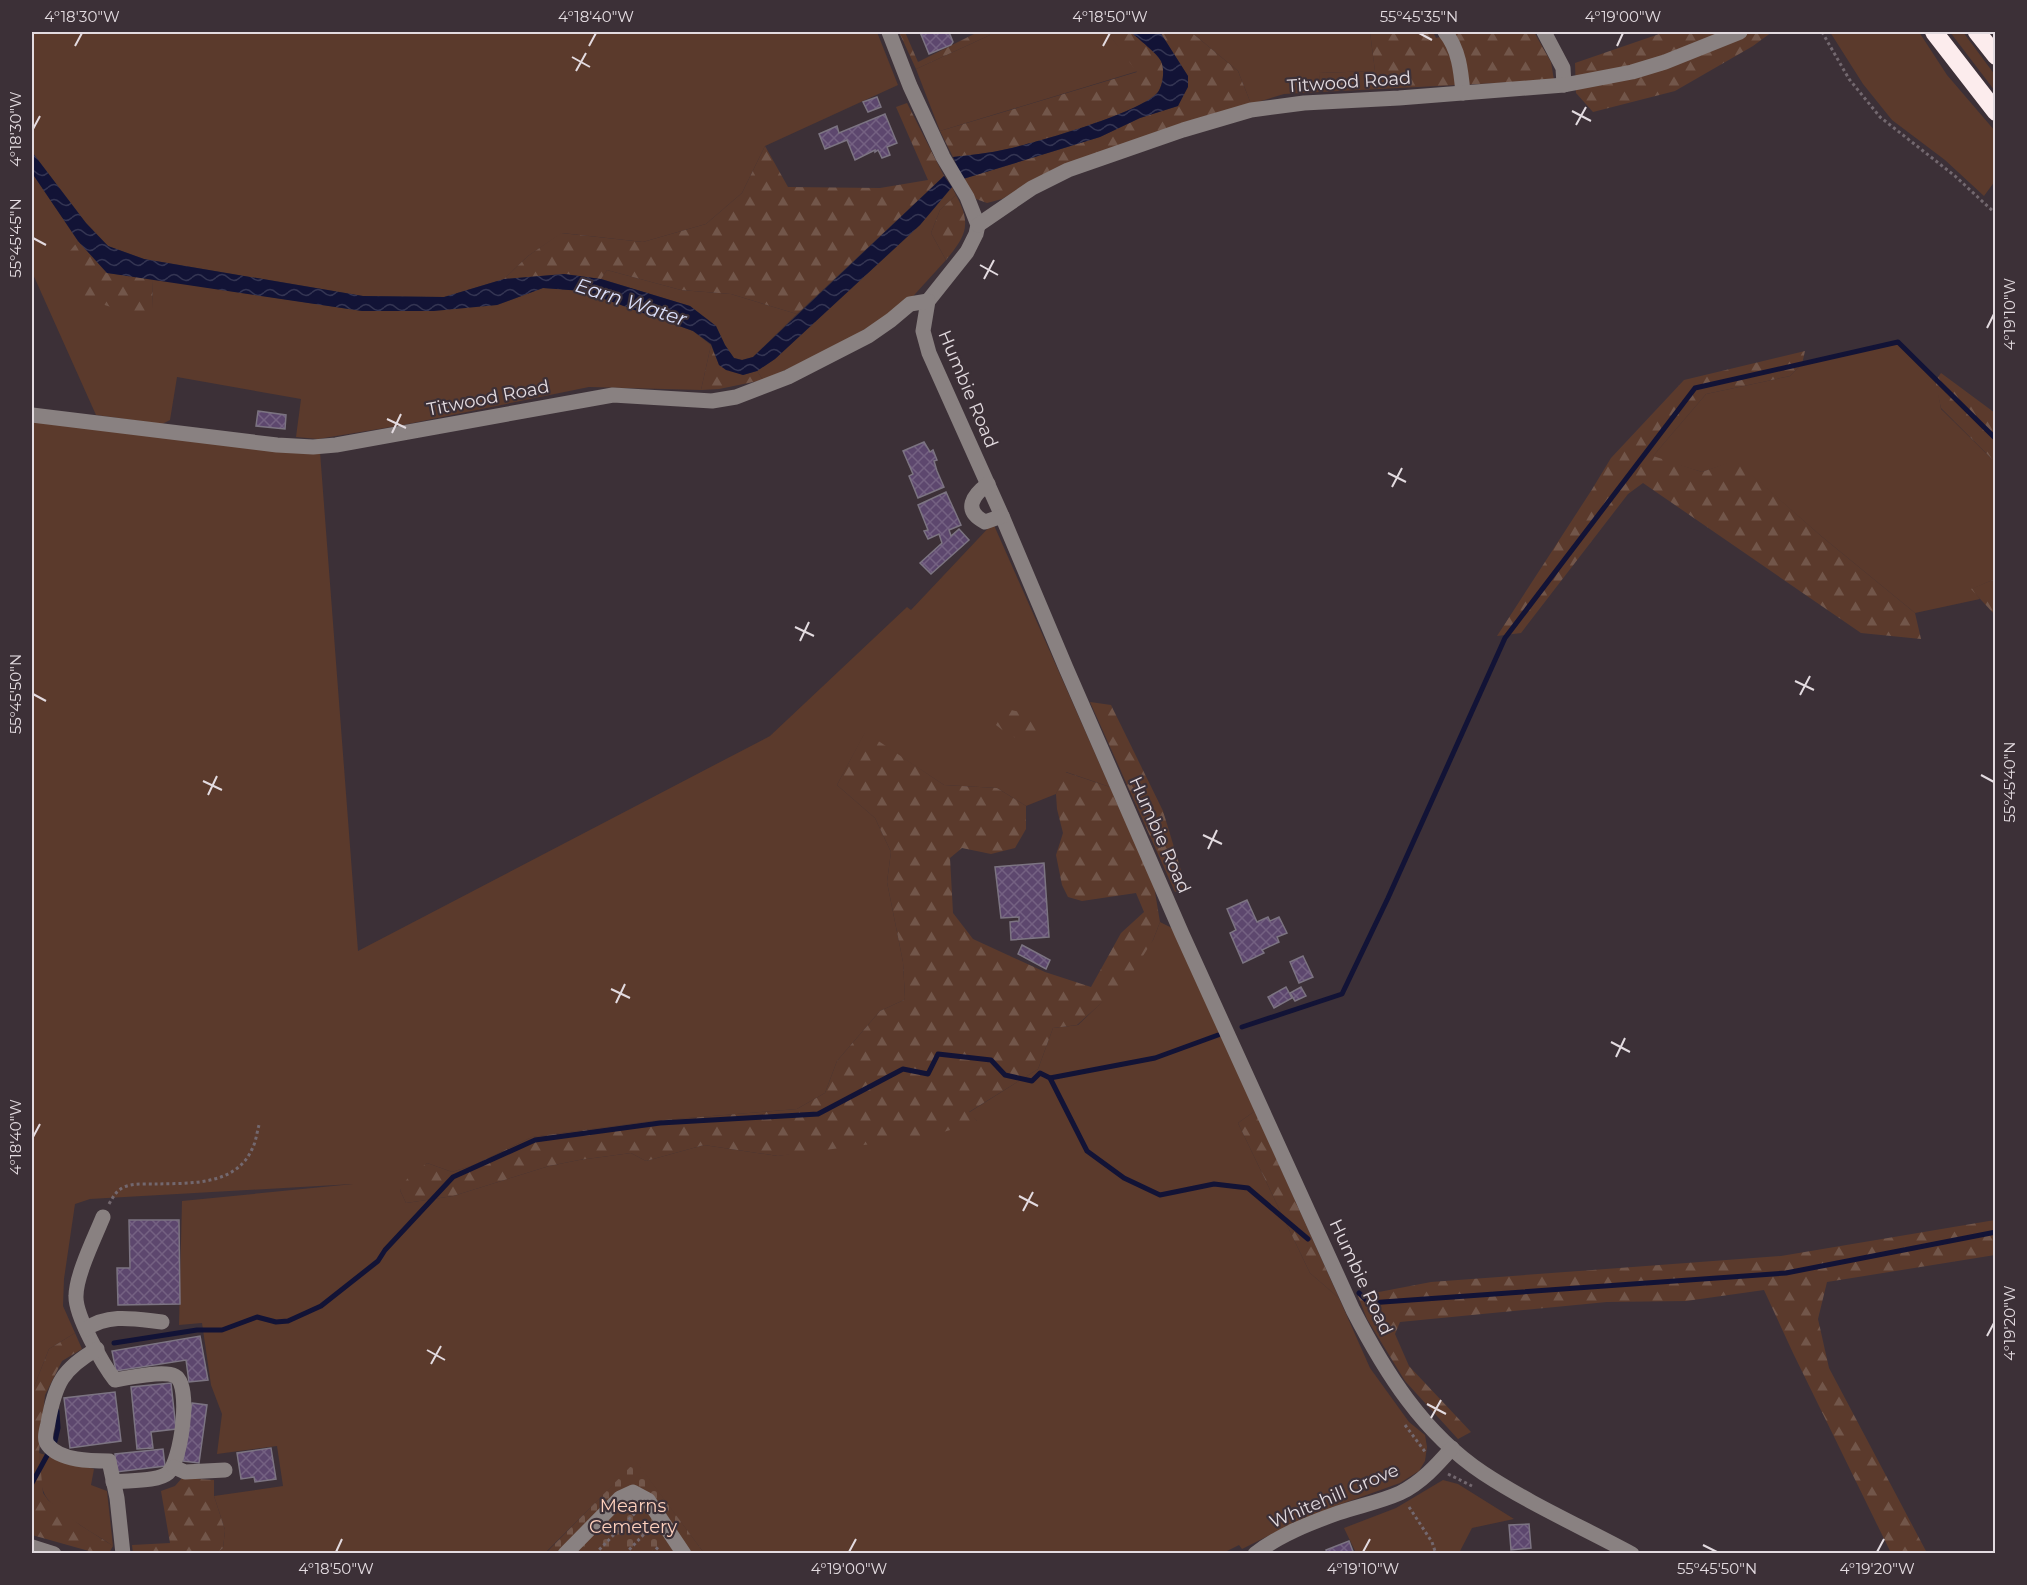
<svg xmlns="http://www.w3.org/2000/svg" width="2027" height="1585" viewBox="0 0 2027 1585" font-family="Montserrat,sans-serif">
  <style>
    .grass { fill: #5b3a2c }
    .forest { fill: url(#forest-firs) }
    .cemetery { fill: url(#cemetery-stones) }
    .water { fill: url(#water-waves) }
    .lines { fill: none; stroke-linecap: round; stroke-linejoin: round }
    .stream { stroke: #121336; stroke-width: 5 }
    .building { fill: url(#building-cross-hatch); stroke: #7c7482; stroke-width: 1.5 }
    .path { stroke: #73686f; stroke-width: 3; stroke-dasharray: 3 3; stroke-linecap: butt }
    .minor { stroke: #898181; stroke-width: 15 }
    .highway { stroke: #fceced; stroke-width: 18 }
    .ticks { fill: none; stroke: #e3dbe0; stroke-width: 2 }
    .labels { text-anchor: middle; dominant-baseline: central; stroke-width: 4.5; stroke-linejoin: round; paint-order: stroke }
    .street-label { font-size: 18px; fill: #e3dbe0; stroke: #3c3037 }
    .park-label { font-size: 18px; fill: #fed0bd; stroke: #3c3037 }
    .water-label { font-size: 20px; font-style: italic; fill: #dadffb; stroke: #3c3037 }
    .neatline { fill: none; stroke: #e3dbe0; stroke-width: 2 }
    .ticks-label { font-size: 15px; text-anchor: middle; fill: #e3dbe0 }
  </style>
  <defs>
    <pattern id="forest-firs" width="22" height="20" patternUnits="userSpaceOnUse" patternTransform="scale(1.5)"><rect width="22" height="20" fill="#5b3a2c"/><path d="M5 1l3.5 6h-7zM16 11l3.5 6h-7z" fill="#72564a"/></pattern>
    <pattern id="cemetery-stones" width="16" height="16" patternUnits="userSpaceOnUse" patternTransform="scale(1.5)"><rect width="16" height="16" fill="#5b3a2c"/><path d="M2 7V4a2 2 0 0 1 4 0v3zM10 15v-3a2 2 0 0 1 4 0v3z" fill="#72564a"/></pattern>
    <pattern id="water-waves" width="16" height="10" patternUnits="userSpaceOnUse" patternTransform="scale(1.5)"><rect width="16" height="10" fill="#121336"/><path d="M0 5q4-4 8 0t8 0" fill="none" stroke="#343553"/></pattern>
    <pattern id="building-cross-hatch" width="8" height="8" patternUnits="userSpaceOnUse" patternTransform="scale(1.5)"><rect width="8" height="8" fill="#5d476e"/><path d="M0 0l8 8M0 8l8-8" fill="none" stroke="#746182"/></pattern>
  </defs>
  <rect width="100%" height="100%" fill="#3c3037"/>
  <g class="grass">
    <polygon points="32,32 877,32 898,85 765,146 742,193 706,224 643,242 562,233 528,256 504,279 444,297 363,296 144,259 108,246 86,223 32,152"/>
    <polygon points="989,32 1107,32 1138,71 940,131 916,69 990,35"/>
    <polygon points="1191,32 1370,32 1375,71 1319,73 1320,92 1284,94 1251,104 1238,71"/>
    <polygon points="1830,32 1919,32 1947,75 1995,131 1995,181 1984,196 1945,160 1892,120 1863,84"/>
    <polygon points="1950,32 1963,32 1995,75 1995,91"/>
    <polygon points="32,173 78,241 71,251 152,308 153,279 362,311 497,305 543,288 582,291 693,331 711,345 701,390 589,387 403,425 318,439 296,437 301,399 177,377 170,420 162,424 96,415 32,272"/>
    <polygon points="952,187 956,195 940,210 931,233 946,260 906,304 834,348 763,380 757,371 775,359 920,225"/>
    <polygon points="607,270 681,290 731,294 797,314 753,357 742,360 734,358 725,345 716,326 690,306 601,279"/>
    <polygon points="1898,342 1936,380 1941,409 1995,462 1995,579 1972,589 1980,599 1915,613 1821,536 1735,461 1702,472 1652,457 1706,394 1790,376 1802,364"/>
    <polygon points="32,421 320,452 358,951 770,736 907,607 911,610 993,523 1110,787 1066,772 1056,794 1026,806 997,788 944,785 865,733 837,785 875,818 891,852 887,882 903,962 905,998 904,1000 880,1011 837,1061 825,1093 797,1109 652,1121 532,1137 474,1165 452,1172 427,1163 400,1190 406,1203 453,1196 549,1166 579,1160 631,1153 646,1161 704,1145 778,1156 977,1121 968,1113 1038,1069 1053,1028 1078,1025 1100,1004 1153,940 1160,922 1174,929 1255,1111 1238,1123 1310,1273 1339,1298 1370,1368 1409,1422 1425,1435 1427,1447 1425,1461 1419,1471 1400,1483 1336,1506 1282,1529 1242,1549 1239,1545 1223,1553 704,1553 636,1462 545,1553 217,1553 223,1548 225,1530 214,1496 283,1486 277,1446 217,1454 222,1414 211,1385 202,1323 179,1325 182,1201 353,1184 90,1199 75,1204 64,1279 63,1306 75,1333 49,1349 32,1392"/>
    <path d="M39 1453 94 1469 91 1485 107 1491 113 1546C97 1535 53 1511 45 1495 39 1484 40 1465 39 1453Z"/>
    <polygon points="1443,1480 1458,1484 1514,1519 1472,1528 1459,1553 1356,1553 1344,1528 1396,1508"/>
  </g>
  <g class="forest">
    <polygon points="899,32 905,32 918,62 978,32 989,32 990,35 916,69"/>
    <path d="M1107 32H1131C1138 38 1157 53 1161 61 1165 69 1163 85 1158 92 1143 112 1035 143 1007 149 990 153 971 155 953 157L940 131 1137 72Z"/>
    <polygon points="1160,32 1191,32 1238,71 1251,104 1042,176 1002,199 987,203 976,199 963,179 1100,137 1140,118 1178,106 1188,76"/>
    <polygon points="1370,32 1433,32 1436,38 1461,32 1534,32 1551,62 1554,80 1320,92 1319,73 1375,71"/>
    <polygon points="1665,32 1772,32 1753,46 1675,91 1593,112 1576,93 1575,63"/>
    <polygon points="907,103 944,176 797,314 731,294 681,290 607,270 601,279 565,274 504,279 528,256 561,233 643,242 706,224 742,193 765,146 788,187 880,188 928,180 896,107"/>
    <path d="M956 195C972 225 966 235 946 260L931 233 940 210Z"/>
    <polygon points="78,241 107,273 153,279 152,309 134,314 85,299 70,251"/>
    <polygon points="711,345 719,365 743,375 757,371 763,380 719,389 701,390"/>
    <polygon points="1805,351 1802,364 1790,376 1706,394 1653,456 1702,472 1735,460 1821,536 1915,613 1921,639 1861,633 1643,483 1628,494 1521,633 1497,636 1591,491 1611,458 1684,380"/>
    <polygon points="1941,373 1995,413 1995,462 1941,408 1936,386 1936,380"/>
    <polygon points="1995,579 1995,615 1971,589"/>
    <polygon points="1090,702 1111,705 1163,811 1186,887 1175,892"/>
    <polygon points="1006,709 1031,714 1037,732 1031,742 1010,736 996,725"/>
    <polygon points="865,732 944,785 997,788 1026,806 1026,829 1015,848 991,854 962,848 950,858 953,913 973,939 1045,972 1091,987 1121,933 1144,912 1136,893 1082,901 1068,897 1062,885 1056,855 1063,833 1057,809 1056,794 1065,772 1110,787 1154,886 1160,922 1153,940 1129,978 1077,1025 1053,1028 1038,1069 969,1112 978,1122 926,1137 778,1156 704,1145 646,1161 631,1153 579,1160 549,1166 453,1196 406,1203 400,1190 407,1179 427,1163 452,1172 474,1165 532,1137 652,1121 797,1109 825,1093 837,1061 880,1011 904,1000 905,998 903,962 887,882 891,852 875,818 837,785"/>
    <polygon points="1255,1111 1339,1298 1310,1273 1238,1123"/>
    <polygon points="1995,1220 1995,1255 1827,1282 1818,1319 1829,1368 1927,1553 1891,1553 1793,1353 1764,1290 1686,1301 1607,1302 1400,1322 1395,1334 1409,1366 1471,1432 1458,1439 1405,1381 1367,1319 1358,1296 1431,1282 1781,1256"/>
    <polygon points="75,1333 82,1349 62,1361 45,1395 39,1453 43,1493 48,1500 80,1525 113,1546 109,1553 96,1553 32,1535 32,1392 49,1349"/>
    <polygon points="182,1478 214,1480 214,1496 225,1530 223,1548 217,1553 133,1553 132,1545 170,1543 161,1491 175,1486"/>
  </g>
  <polygon class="cemetery" points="636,1461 704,1553 545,1554"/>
  <g class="water">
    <path d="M1131 32H1160L1188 76V87L1178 106 1140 118 1100 137 963 179 953 157C971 155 990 153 1007 149 1035 143 1143 112 1158 92 1163 85 1165 69 1161 61 1157 53 1138 39 1131 32Z"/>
    <polygon points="32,152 86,223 108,246 144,259 363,296 444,297 504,279 564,274 601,279 690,306 716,326 725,345 734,358 742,360 753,357 944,176 952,187 920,225 775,359 757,371 743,375 726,370 719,365 711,344 693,331 582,291 543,288 497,305 434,311 362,311 107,273 78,241 32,173"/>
  </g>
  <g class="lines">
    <g class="stream">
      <polyline points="1242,1027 1342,994 1388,898 1505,638 1695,388 1898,342 1996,439"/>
      <polyline points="1050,1078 1155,1058 1218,1035"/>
      <polyline points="1359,1293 1369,1303 1786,1273 1996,1232"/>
      <polyline points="114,1343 197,1330 222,1330 257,1317 276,1322 288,1321 321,1306 378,1261 385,1250 453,1177 535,1140 660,1123 818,1114 903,1069 928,1074 938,1054 991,1060 1005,1075 1032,1081 1040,1073 1050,1078 1087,1151 1124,1178 1160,1195 1214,1184 1248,1188 1308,1239"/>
      <polyline points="32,1483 55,1441 58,1428 57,1411"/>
    </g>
  </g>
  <g class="building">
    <polygon points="920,32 949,32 953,42 951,45 929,54"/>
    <polygon points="877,97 881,107 868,112 863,102"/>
    <polygon points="885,114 897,143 887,147 890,155 882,158 878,150 875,152 875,150 855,160 847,140 825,149 819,134 837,126 839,133"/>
    <polygon points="258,411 286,415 285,429 256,426"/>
    <polygon points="924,442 930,452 933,450 937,460 934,461 937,471 944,487 918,498 909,476 913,474 903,451"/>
    <polygon points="946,492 961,525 949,530 951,536 959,529 969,540 931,574 920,563 942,543 939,534 928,539 924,531 928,530 918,505"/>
    <polygon points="1044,863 1049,937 1011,940 1010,922 1019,921 1019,917 1001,918 995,867"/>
    <polygon points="1247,900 1257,922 1268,917 1270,921 1279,917 1287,933 1277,937 1279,942 1262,950 1264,953 1243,963 1230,933 1236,930 1227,909"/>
    <polygon points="1022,945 1050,960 1046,969 1018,954"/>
    <polygon points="1303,956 1313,977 1299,983 1290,962"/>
    <polygon points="1286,987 1292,998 1274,1008 1268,997"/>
    <polygon points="1301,987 1306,996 1295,1001 1290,993"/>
    <polygon points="129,1220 179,1220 180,1304 118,1305 117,1268 130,1268"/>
    <polygon points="200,1336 208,1380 189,1382 186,1360 116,1371 112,1351"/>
    <polygon points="171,1383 176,1429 151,1432 153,1448 137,1449 131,1387"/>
    <polygon points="115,1392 121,1441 70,1448 64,1398"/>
    <polygon points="192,1403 207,1405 199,1463 183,1461"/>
    <polygon points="271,1448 276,1479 255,1482 254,1477 241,1479 237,1453"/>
    <polygon points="163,1449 165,1466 116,1472 115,1454"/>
    <polygon points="1529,1524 1531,1548 1511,1550 1509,1525"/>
    <polygon points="1349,1541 1354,1554 1327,1554 1326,1550"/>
  </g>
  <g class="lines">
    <g class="path">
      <polyline points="1822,32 1849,79 1880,117 1955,176 1996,214"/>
      <path d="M109 1204C113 1197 116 1191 124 1187 134 1183 146 1184 156 1184 191 1183 237 1186 253 1147 256 1141 257 1132 259 1125"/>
      <polyline points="1405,1425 1426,1453"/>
      <polyline points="1448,1474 1472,1486"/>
      <polyline points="1409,1507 1432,1542 1436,1554"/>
      <polyline points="595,1554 636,1512"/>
      <polyline points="625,1554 649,1529"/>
      <polyline points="652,1554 659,1546"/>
    </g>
    <g class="minor">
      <path d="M889 32 910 86 943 157 967 197 978 225 976 234 967 252 928 301 923 331 929 353 1002 516 1066 668 1182 934 1353 1310C1385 1372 1423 1433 1483 1473 1530 1504 1582 1527 1632 1554"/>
      <path d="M1445 32C1459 49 1461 71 1463 93"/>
      <polyline points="1544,32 1563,68 1564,85"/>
      <polyline points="978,225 1032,188 1068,170 1183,130 1251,110 1304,103 1399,98 1564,85 1632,72 1665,62 1740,32"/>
      <polyline points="32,415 277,445 313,447 336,445 613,395 712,401 736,397 788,377 868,336 891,320 910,304 928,301"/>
      <path d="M988 484C973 495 962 510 985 522L1002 516"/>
      <path d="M103 1217C95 1237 76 1275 76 1296 75 1315 103 1365 115 1380 127 1378 164 1370 175 1376 192 1385 181 1462 168 1473 158 1482 127 1480 113 1482"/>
      <path d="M86 1329C109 1313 135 1319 162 1322"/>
      <path d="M97 1349C62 1369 55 1384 48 1423 47 1429 43 1439 48 1445 60 1461 92 1461 109 1461L117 1498 123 1554"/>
      <polyline points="174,1467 185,1472 225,1470"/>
      <polyline points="32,1547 54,1554"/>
      <polyline points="565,1554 620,1498 633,1492 648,1500 684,1554"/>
      <path d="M1255 1554C1279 1535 1310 1523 1338 1513 1358 1506 1380 1502 1400 1493 1421 1483 1437 1465 1452 1448"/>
    </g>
    <g class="highway">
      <polyline points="1934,32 1996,112"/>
      <polyline points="1977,32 1996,56"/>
    </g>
  </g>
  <path class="ticks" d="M1419 33 1432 40M75 46 82 33M589 46 596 33M1103 46 1110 33M1617 46 1623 33M572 57 590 67M576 71 586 53M1572 111 1591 121M1576 125 1586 107M33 129 40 116M33 238 46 245M980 265 998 275M984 279 994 260M1987 328 1994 314M387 419 406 428M392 433 401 414M1388 473 1406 482M1392 487 1402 468M795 627 814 636M800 641 809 622M1795 681 1814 690M33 694 46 701M1800 695 1810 676M1981 775 1994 782M203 781 222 790M208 795 217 776M1203 835 1222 844M1208 849 1217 830M611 989 630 998M616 1003 625 984M1611 1042 1630 1052M1616 1057 1625 1038M33 1137 40 1124M1019 1196 1038 1206M1023 1211 1033 1192M1987 1336 1994 1323M427 1350 445 1360M431 1364 441 1346M1427 1404 1446 1414M1431 1418 1441 1400M1703 1545 1717 1552M336 1552 342 1539M849 1552 856 1539M1363 1552 1370 1539M1877 1552 1884 1539"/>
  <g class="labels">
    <g class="street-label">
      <text transform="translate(1349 82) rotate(-4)">Titwood Road</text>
      <text transform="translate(968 389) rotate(67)">Humbie Road</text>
      <text transform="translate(488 398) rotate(-11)">Titwood Road</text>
      <text transform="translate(1160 835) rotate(66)">Humbie Road</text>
      <text transform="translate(1361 1277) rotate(65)">Humbie Road</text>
      <text transform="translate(1334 1496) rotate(-23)">Whitehill Grove</text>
    </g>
    <g class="park-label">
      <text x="633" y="1506">Mearns<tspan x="633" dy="21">Cemetery</tspan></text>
    </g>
    <g class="water-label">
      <text transform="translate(631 302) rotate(18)">Earn Water</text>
    </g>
  </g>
  <rect width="2027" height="1585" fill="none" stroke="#3c3037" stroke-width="66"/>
  <rect x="33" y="33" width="1961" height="1519" class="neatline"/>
  <g class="ticks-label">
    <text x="82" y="22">4°18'30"W</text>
    <text x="596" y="22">4°18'40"W</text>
    <text x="1110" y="22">4°18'50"W</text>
    <text x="1419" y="22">55°45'35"N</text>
    <text x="1623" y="22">4°19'00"W</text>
    <text transform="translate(16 129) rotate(-90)" y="5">4°18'30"W</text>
    <text transform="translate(16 238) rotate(-90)" y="5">55°45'45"N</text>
    <text transform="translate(2010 314) rotate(-90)" y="5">4°19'10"W</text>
    <text transform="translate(16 694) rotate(-90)" y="5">55°45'50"N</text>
    <text transform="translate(2010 782) rotate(-90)" y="5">55°45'40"N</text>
    <text transform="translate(16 1137) rotate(-90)" y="5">4°18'40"W</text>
    <text transform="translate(2010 1323) rotate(-90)" y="5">4°19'20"W</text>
    <text x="336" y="1574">4°18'50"W</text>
    <text x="849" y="1574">4°19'00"W</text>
    <text x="1363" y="1574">4°19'10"W</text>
    <text x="1717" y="1574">55°45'50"N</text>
    <text x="1877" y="1574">4°19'20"W</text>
  </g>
</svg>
